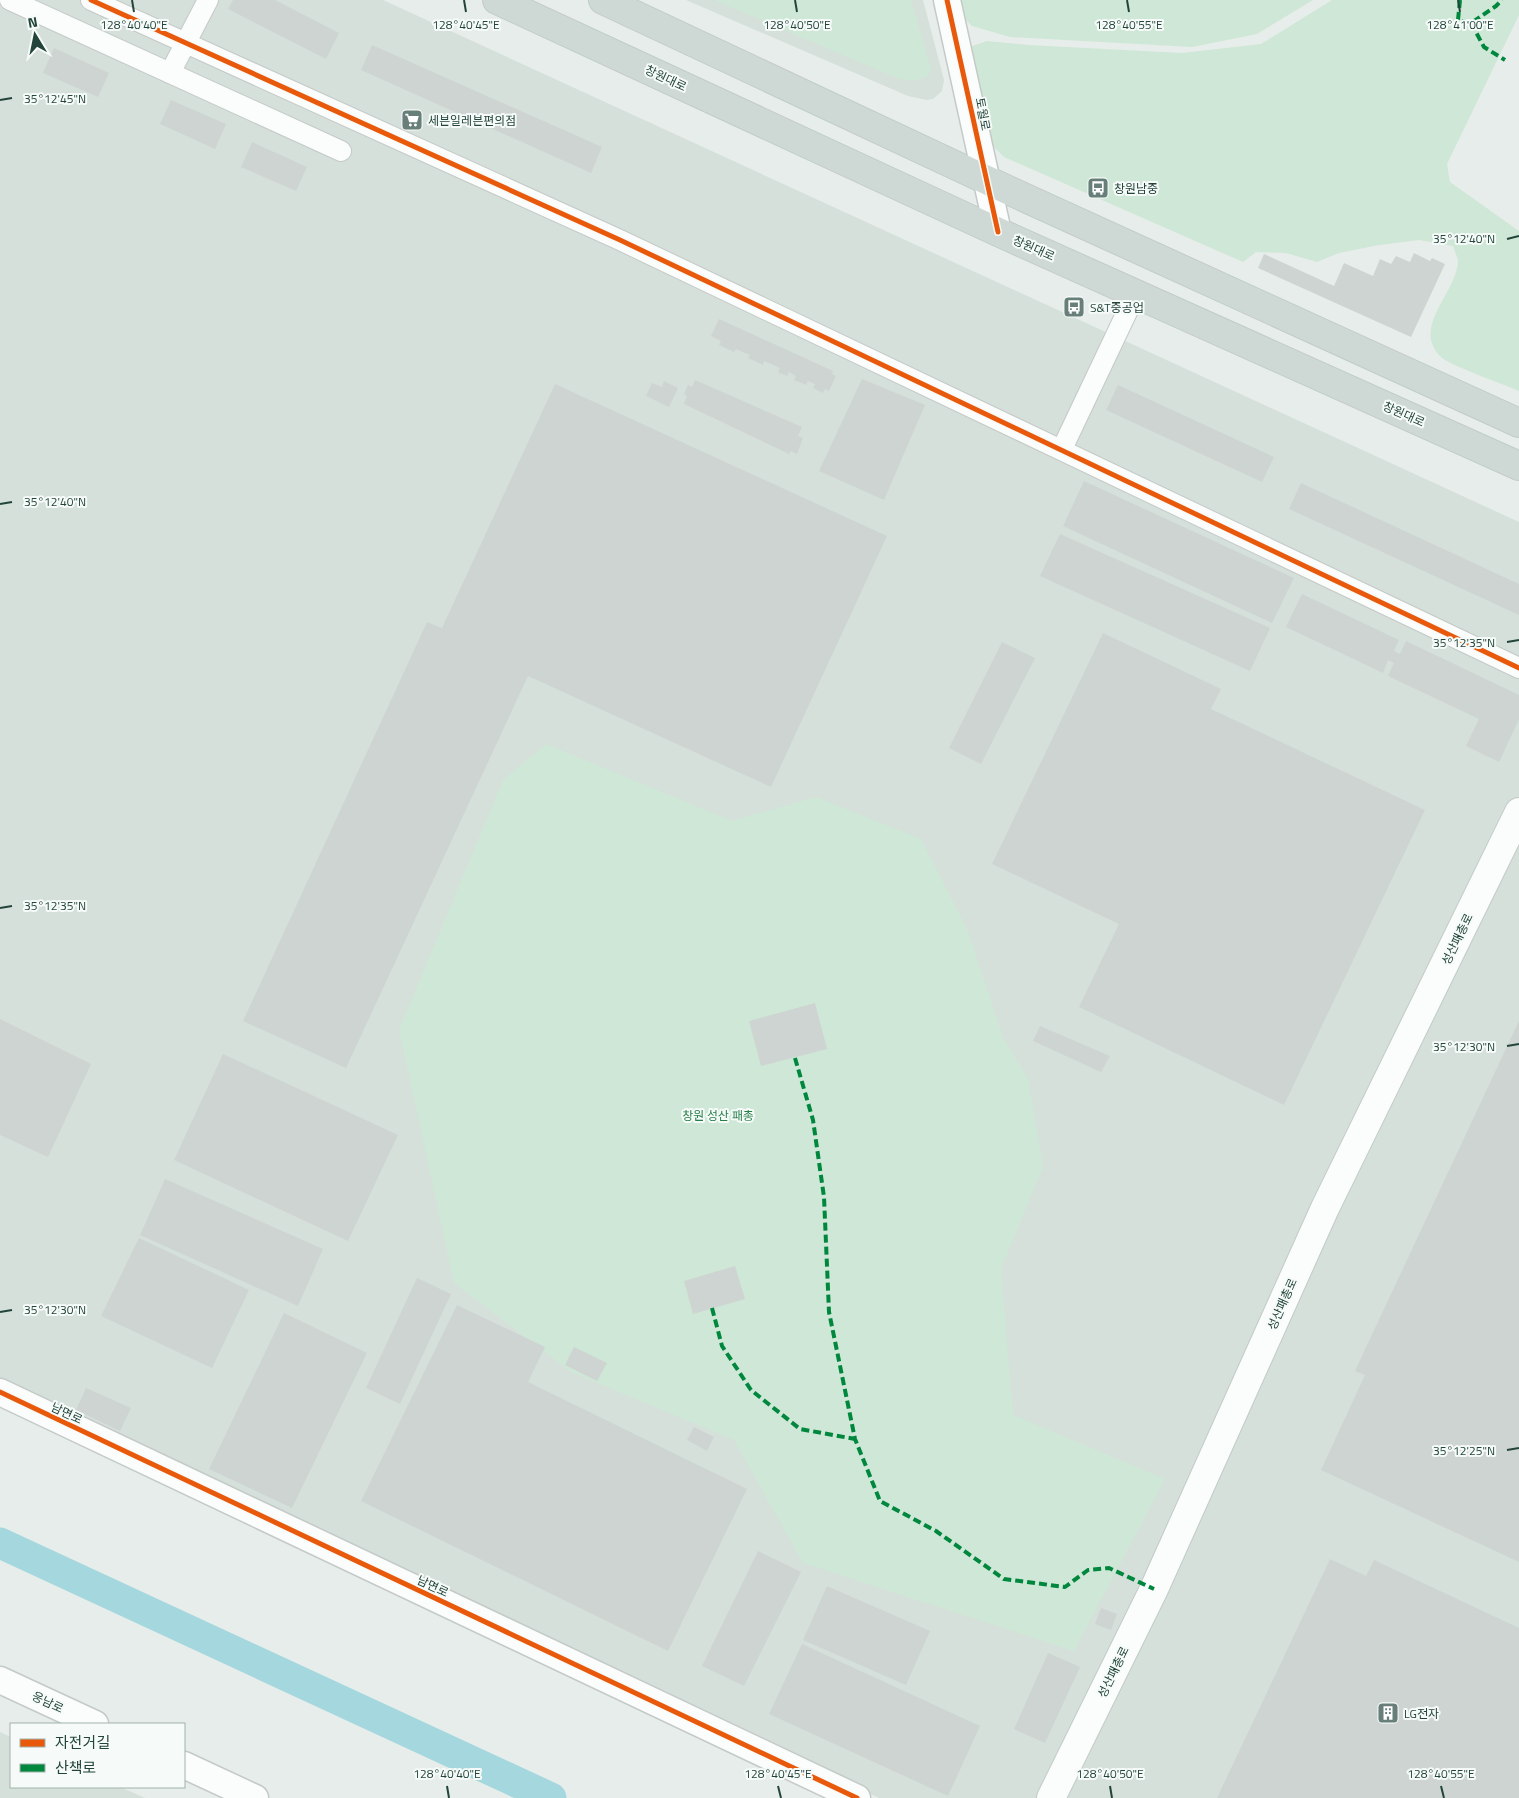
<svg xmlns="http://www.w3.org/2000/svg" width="1519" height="1798" viewBox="0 0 1519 1798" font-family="'Titillium Web','Noto Sans KR',sans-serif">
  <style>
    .built { fill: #d5e0da }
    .green { fill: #cfe7d6 }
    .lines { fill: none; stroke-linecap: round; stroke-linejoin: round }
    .river { stroke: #a4d7de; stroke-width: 31 }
    .building { fill: #ced4d2 }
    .minor-casing { stroke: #c4cac7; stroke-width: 22 }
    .tertiary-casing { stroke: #c4cac7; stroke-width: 29 }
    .secondary-casing { stroke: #c2cbc7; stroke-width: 30 }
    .primary-casing { stroke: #c2ccc9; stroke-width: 30 }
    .minor { stroke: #fbfcfc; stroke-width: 20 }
    .tertiary { stroke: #fbfcfc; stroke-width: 26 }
    .secondary { stroke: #fbfcfc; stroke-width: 28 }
    .primary { stroke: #ced8d5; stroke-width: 28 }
    .quiet { stroke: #00873e; stroke-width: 4; stroke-dasharray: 8 4; stroke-linecap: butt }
    .cycleway-casing { stroke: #f6fbf9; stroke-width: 8 }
    .cycleway { stroke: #e8590c; stroke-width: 5 }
    .ticks { fill: none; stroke: #22443a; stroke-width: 2 }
    .labels { text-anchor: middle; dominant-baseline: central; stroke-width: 4; stroke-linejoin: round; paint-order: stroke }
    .street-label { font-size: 12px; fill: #22443a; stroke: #f6fbf9 }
    .poi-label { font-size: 12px; fill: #22443a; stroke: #f6fbf9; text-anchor: start }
    .park-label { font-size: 12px; fill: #277f48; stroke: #f6fbf9 }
    .ticks-label { font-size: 12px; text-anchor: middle; fill: #22443a; stroke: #f6fbf9; stroke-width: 4; stroke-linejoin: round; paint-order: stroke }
  </style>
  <rect width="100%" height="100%" fill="#e7edea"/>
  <g class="built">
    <polygon points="0,0 383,0 1519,522 1519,1798 879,1798 0,1378"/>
    <polygon points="686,0 923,0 944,80 942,91 933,99 927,100 908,96"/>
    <polygon points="0,1732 11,1737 11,1787 120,1787 145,1798 0,1798"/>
  </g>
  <g class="green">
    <polygon points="714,0 911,0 931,69 927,77 914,81 899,79"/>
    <polygon points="954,0 1313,0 1257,34 1192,47 1010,37 972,26 956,10"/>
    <path d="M1332 0H1519V15L1447 164 1450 182 1519 231V391C1503 384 1451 366 1441 357 1410 327 1458 292 1458 260 1457 256 1454 250 1453 246L1419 240 1379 245 1339 253 1317 262 1286 253 1256 252 1243 262 1004 157 986 139 969 47 987 41 1028 45 1182 53 1261 44Z"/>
    <polygon points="546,744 732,821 816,797 921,839 967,929 1003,1037 1028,1079 1043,1167 1001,1269 1013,1415 1165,1479 1074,1651 803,1563 734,1440 571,1372 454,1283 399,1030 503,780"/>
  </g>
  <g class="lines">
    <polyline class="river" points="0,1543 551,1798"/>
  </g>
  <g class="building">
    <polygon points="233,0 275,0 339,33 326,59 228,9"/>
    <polygon points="372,45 602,147 591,173 361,70"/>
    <polygon points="54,48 109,73 98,97 43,73"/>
    <polygon points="171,100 226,124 215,149 160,124"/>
    <polygon points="252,142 307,167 296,191 241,167"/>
    <polygon points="1414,253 1430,261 1432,258 1445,264 1411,337 1258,268 1264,254 1334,286 1344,263 1373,276 1380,259 1391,264 1396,256 1410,262"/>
    <polygon points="719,319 833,371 832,374 836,376 829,391 825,389 823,393 813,388 815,384 808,381 806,385 794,380 796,376 789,372 787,376 778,372 780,368 764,361 763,365 748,358 750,355 736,349 734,352 719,345 721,341 711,336"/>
    <polygon points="862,379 925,405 884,500 819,471"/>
    <polygon points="695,380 802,427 798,436 803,438 797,454 791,451 789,454 684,404 687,396 684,394 688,385 692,387"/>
    <polygon points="664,381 678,388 669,407 646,396 652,383 662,387"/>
    <polygon points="555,384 887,536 771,787 528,676 346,1068 243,1021 427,622 442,628"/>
    <polygon points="1118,385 1274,457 1262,482 1106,410"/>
    <polygon points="1084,481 1294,578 1272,623 1063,526"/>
    <polygon points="1301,483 1519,584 1519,615 1289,509"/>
    <polygon points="1060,534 1270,628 1250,671 1040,576"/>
    <polygon points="1302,594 1399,640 1394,651 1400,654 1406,641 1519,695 1519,719 1499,762 1466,746 1479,719 1388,676 1394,663 1388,660 1383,673 1286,627"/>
    <polygon points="1103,633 1221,689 1211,709 1425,810 1284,1105 1079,1007 1119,924 992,864"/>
    <polygon points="1002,642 1035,658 981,764 949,748"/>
    <polygon points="815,1003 827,1049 761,1066 749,1021"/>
    <polygon points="0,1019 91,1064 48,1157 0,1135"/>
    <polygon points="1519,1021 1519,1562 1321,1470 1365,1375 1355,1371"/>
    <polygon points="1040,1026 1110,1056 1101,1072 1033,1041"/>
    <polygon points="223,1054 398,1135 348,1241 174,1160"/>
    <polygon points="165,1179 323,1249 298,1306 140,1235"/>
    <polygon points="139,1238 249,1290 212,1368 101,1316"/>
    <polygon points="735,1266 745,1299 693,1314 684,1281"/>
    <polygon points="417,1278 451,1294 400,1404 366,1388"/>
    <polygon points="457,1305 545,1347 528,1382 747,1489 668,1651 361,1501"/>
    <polygon points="284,1313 367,1353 292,1508 209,1469"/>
    <polygon points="574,1347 607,1363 597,1381 565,1365"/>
    <polygon points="86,1388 131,1408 120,1431 76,1410"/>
    <polygon points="694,1427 714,1437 707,1451 687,1440"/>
    <polygon points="758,1551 801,1572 744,1686 702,1666"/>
    <polygon points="1330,1559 1366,1576 1374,1560 1519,1628 1519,1798 1217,1798"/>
    <polygon points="827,1586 930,1631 906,1685 803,1640"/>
    <polygon points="1101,1608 1117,1614 1111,1630 1095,1624"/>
    <polygon points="802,1644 980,1726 948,1796 769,1714"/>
    <polygon points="1048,1653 1080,1667 1045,1743 1014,1729"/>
  </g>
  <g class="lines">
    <g class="minor-casing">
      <g id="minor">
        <polyline points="10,0 341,151"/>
        <polyline points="91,0 620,240 1519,668"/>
        <polyline points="170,73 208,0"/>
        <polyline points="1062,449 1136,293"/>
      </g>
    </g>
    <g class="tertiary-casing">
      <g id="tertiary">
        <polyline points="947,0 998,232"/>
        <polyline points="0,1392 857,1798"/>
        <polyline points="0,1680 95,1724"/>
        <polyline points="184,1765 255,1798"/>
      </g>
    </g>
    <g class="secondary-casing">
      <polyline id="secondary" points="1051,1798 1154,1589 1325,1208 1519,812"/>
    </g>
    <g class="primary-casing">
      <g id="primary">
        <polyline points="497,0 998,232 1519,466"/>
        <polyline points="603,0 1008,190 1519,423"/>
      </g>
    </g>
    <use href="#minor" class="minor"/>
    <use href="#tertiary" class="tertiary"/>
    <use href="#secondary" class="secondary"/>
    <use href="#primary" class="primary"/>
    <g class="quiet">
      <polyline points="1460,0 1458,20 1471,23 1496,6 1502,0"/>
      <polyline points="1471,23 1484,47 1505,60"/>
      <polyline points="795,1058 813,1120 824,1197 829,1312 855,1439 880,1501 936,1531 1004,1579 1065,1587 1088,1570 1109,1568 1154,1589"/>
      <polyline points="712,1308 722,1346 751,1390 800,1429 855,1439"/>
    </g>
    <g class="cycleway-casing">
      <g id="cycleway">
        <polyline points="91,0 620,240 1519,668"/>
        <polyline points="947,0 998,232"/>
        <polyline points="0,1392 857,1798"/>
      </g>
    </g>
    <use href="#cycleway" class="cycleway"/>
  </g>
  <path class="ticks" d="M132 0 134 12M464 0 466 12M795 0 797 12M1127 0 1129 12M1458 0 1460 12M0 100 12 98M1507 239 1519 236M0 504 12 502M1507 642 1519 640M0 908 12 906M1507 1046 1519 1044M0 1312 12 1310M1507 1450 1519 1448M447 1786 449 1798M778 1786 781 1798M1110 1786 1112 1798M1441 1786 1444 1798"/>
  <defs>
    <g id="supermarket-square" transform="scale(1.125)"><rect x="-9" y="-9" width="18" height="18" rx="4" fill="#677f78" stroke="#f6fbf9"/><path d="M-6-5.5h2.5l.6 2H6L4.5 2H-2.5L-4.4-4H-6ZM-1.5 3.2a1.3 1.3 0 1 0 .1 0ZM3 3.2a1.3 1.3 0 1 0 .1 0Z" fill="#fff"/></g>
    <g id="bus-square" transform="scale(1.125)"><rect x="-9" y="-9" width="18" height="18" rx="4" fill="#677f78" stroke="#f6fbf9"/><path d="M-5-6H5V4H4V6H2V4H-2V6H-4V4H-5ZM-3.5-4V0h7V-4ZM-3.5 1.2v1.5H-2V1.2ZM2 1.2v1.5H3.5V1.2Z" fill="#fff"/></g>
    <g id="building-square" transform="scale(1.125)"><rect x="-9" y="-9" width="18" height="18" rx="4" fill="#677f78" stroke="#f6fbf9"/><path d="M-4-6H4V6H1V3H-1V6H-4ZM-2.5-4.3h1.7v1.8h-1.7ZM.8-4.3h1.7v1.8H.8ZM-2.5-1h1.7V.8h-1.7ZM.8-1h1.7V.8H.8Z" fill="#fff"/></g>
  </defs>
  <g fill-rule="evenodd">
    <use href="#supermarket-square" x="412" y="120"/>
    <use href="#bus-square" x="1098" y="188"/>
    <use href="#bus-square" x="1074" y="307"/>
    <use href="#building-square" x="1388" y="1713"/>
  </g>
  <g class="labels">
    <g class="street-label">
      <text transform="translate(666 78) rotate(25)">창원대로</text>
      <text transform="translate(983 114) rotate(79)">토월로</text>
      <text transform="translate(1034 248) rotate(24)">창원대로</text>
      <text transform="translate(1404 414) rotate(24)">창원대로</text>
      <text transform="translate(1457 939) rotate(-64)">성산패총로</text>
      <text transform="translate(1282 1304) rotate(-66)">성산패총로</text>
      <text transform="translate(67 1413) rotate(25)">남면로</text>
      <text transform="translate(433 1586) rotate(25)">남면로</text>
      <text transform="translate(1113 1672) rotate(-64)">성산패총로</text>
      <text transform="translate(48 1702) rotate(25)">웅남로</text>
    </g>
    <g class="poi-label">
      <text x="428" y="120">세븐일레븐편의점</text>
      <text x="1114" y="188">창원남중</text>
      <text x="1090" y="307">S&amp;T중공업</text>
      <text x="1404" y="1713">LG전자</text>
    </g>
    <g class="park-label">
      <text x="718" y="1115">창원 성산 패총</text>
    </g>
  </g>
  <g class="ticks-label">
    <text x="1460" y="29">128°41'00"E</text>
    <text x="134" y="29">128°40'40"E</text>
    <text x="466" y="29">128°40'45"E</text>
    <text x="797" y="29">128°40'50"E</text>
    <text x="1129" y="29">128°40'55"E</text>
    <text x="55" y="103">35°12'45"N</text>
    <text x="1464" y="243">35°12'40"N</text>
    <text x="55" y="506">35°12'40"N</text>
    <text x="1464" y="647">35°12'35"N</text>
    <text x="55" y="910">35°12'35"N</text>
    <text x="1464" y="1051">35°12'30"N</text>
    <text x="55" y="1314">35°12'30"N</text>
    <text x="1464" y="1455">35°12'25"N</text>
    <text x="447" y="1778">128°40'40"E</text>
    <text x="778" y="1778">128°40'45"E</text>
    <text x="1110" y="1778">128°40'50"E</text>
    <text x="1441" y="1778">128°40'55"E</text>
  </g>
  <rect x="10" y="1723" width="175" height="65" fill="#f6fbf9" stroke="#a1b2ad"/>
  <rect x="20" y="1739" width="25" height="8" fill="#e8590c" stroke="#a1b2ad"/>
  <text x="55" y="1748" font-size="15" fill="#22443a">자전거길</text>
  <rect x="20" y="1764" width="25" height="8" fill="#00873e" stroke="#a1b2ad"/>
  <text x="55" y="1773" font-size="15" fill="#22443a">산책로</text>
  <g transform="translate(35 35) rotate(350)" stroke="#f6fbf9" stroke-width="4" paint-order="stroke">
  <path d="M0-4L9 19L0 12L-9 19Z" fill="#22443a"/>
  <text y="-8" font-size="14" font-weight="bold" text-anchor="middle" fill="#22443a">N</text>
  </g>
</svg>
